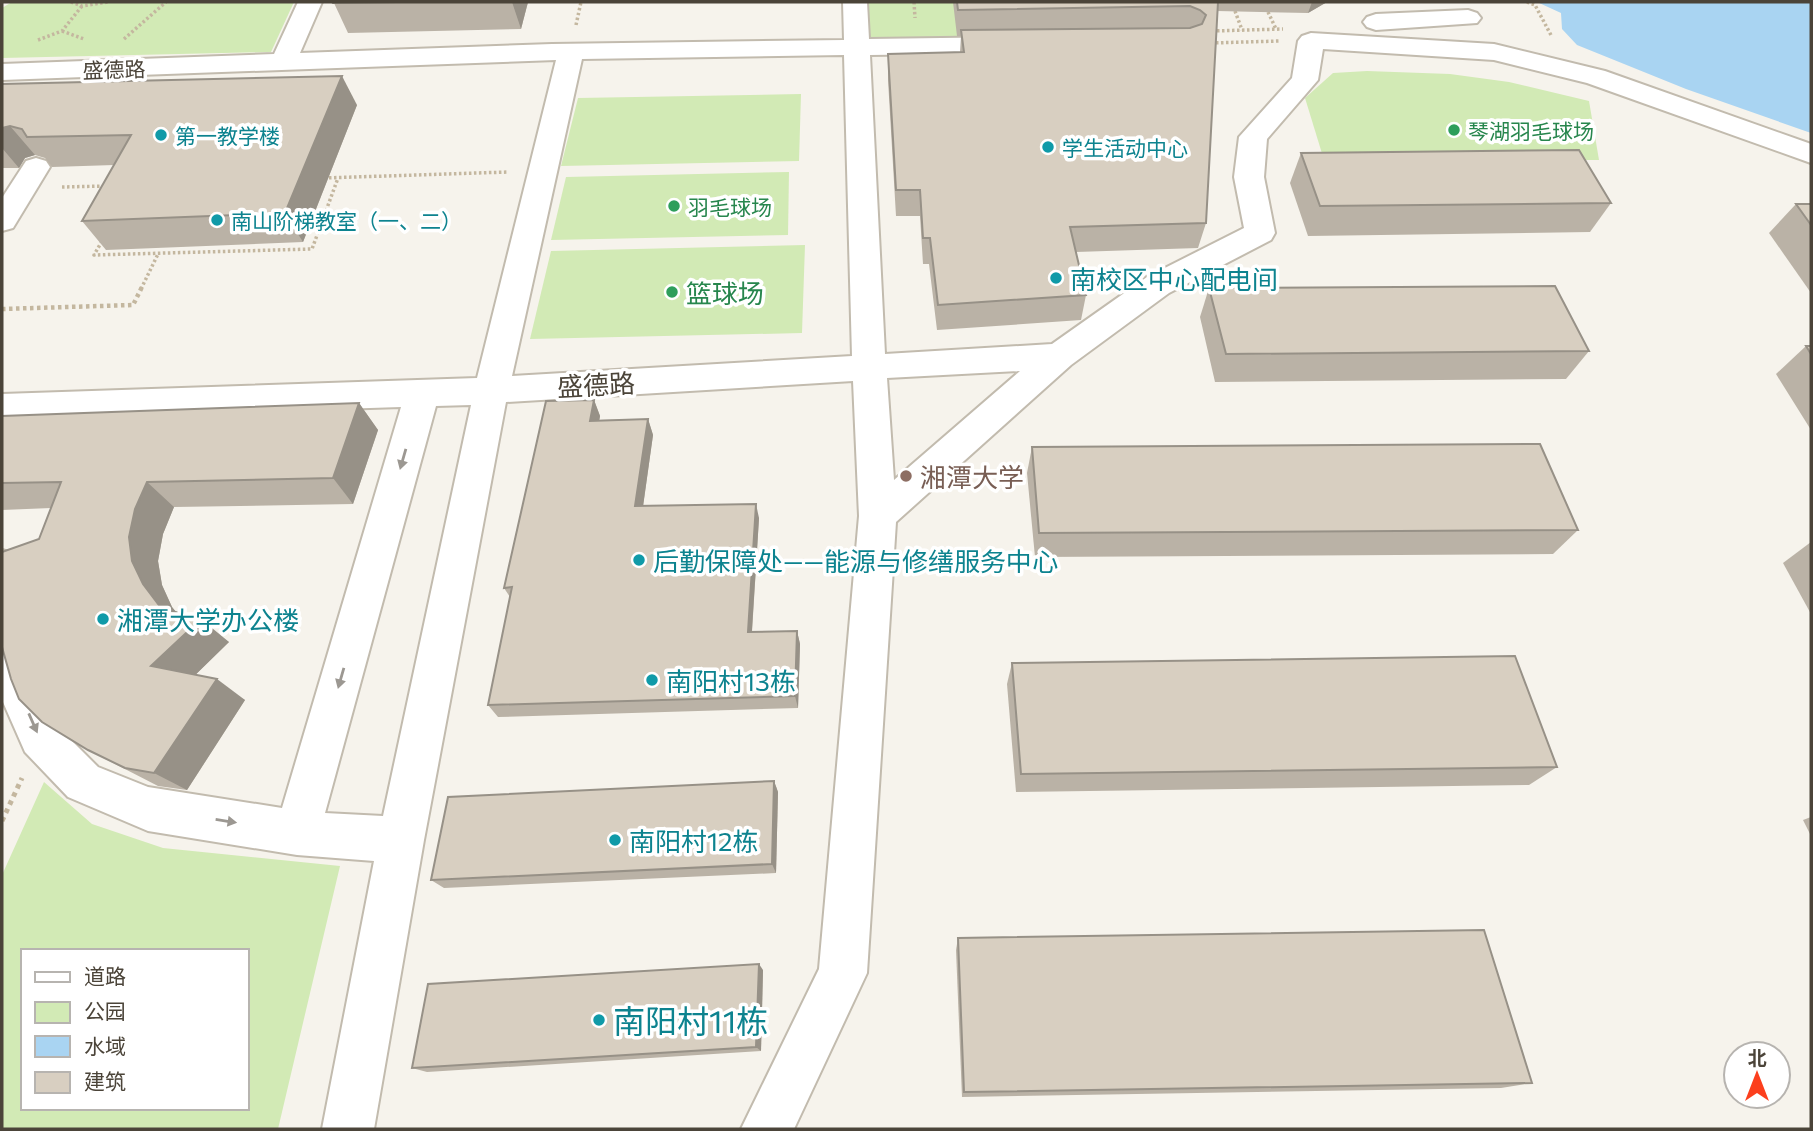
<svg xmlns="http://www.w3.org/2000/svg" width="1813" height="1131" viewBox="0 0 1813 1131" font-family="Commissioner,'Noto Sans SC',sans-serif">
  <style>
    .green { fill: #d2eab5; fill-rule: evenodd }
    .water { fill: #a9d4f2 }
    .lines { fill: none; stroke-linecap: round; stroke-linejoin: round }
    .minor-casing { stroke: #c2bbae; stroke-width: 4 }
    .path-far2 { stroke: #c4b79f; stroke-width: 3.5; stroke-dasharray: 2.5 2.5; stroke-linecap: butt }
    .path-far1 { stroke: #c4b79f; stroke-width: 4.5; stroke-dasharray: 3.5 3.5; stroke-linecap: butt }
    .path { stroke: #c4b79f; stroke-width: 5; stroke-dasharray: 4.5 4.5; stroke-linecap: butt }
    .minor { fill: #fff; fill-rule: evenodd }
    .wall { fill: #bab2a6 }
    .shaded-wall { fill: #979187 }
    .building { fill: #d8cfc1; stroke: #979187; stroke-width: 2 }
    .oneway { fill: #9c9892 }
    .leisure-dot { fill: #2e9e5b; stroke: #fff; stroke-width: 2.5 }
    .culture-dot { fill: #0f9aa8; stroke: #fff; stroke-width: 2.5 }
    .education-dot { fill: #8d6e63; stroke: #fff; stroke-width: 2.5 }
    .labels { text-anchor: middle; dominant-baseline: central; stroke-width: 7; stroke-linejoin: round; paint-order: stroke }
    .far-street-label { font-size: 21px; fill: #4b4439; stroke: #fff }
    .far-leisure-label { font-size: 21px; fill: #27864d; stroke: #fff; text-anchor: start }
    .far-culture-label { font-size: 21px; fill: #0d838f; stroke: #fff; text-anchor: start }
    .culture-label { font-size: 26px; fill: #0d838f; stroke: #fff; text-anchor: start }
    .leisure-label { font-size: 26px; fill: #27864d; stroke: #fff; text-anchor: start }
    .street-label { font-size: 26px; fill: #4b4439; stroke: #fff }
    .education-label { font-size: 26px; fill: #785e54; stroke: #fff; text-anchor: start }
    .near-culture-label { font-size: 32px; fill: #0d838f; stroke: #fff; text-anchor: start }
  </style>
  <rect width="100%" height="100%" fill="#f6f3ec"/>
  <g class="green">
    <polygon points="12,2 294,2 271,52 2,58 2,8"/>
    <polygon points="868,2 953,2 1001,42 870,43"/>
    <polygon points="1367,71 1450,74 1509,82 1589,101 1599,160 1324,160 1305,98 1333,73"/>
    <polygon points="801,94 799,161 561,166 578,98"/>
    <polygon points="789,172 788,235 551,240 566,177"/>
    <polygon points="805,245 802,333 530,339 551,251"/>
    <path d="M44 782 92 824 163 848 340 866 278 1129H2V875ZM23 951H247V1108H23Z"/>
  </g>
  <polygon class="water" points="1537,2 1811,2 1811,133 1686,89 1577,45 1562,29 1561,13"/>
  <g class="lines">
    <g class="minor-casing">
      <g id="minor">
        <path d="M298 2H322L300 53 552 44 844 40 843 2H867L869 39 1014 37 1023 40 1027 45 1023 50 1014 53 870 55 885 354 1052 344 1147 277 1244 228 1234 177 1239 137 1292 78 1298 41 1302 36 1311 33 1494 44 1605 71 1811 144V163L1587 83 1494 60 1323 49 1318 80 1267 139 1264 177 1275 233 1271 240 1169 293 1071 365 896 522 867 973 794 1129H741L819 969 859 516 853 381 506 402 424 840 374 1129H322L374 861 297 855 148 831 68 797 25 752 3 702 2 550 22 556 27 568 24 609 32 658 45 701 55 724 98 767 148 787 282 808 401 407 2 420V394L477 378 556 60 2 80V64L274 54ZM844 55 852 356 512 376 582 59ZM1020 371 894 480 887 378ZM471 405 383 816 325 813 436 406Z"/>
        <polygon points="1468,10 1477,13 1481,18 1477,23 1376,30 1367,27 1363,22 1367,17 1376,14"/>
        <polygon points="36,158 46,161 50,167 13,228 2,231 2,198 26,161"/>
      </g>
    </g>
    <g class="path-far2">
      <polyline points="71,2 82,6 108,2"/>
      <polyline points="914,2 915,18"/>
      <polyline points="1527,2 1535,5 1552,37"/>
      <polyline points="1235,11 1242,30"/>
      <polyline points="1268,12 1276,29"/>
      <polyline points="576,25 581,2"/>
      <polyline points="62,31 84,39"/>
      <polyline points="1212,31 1283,29"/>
      <polyline points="124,39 166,2"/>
      <polyline points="38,40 62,31 82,6"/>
      <polyline points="1211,43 1279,41"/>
      <polyline points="324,178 508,172"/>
      <polyline points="62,187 106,186"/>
      <polyline points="102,241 94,255 312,249 338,178"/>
      <polyline points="141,289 158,254"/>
    </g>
    <polyline class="path-far1" points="2,309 133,305 142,287"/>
    <polyline class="path" points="2,821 22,778"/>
    <use href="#minor" class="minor"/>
  </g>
  <g class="wall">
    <polygon points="335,2 528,2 521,29 348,33 334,3"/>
    <polygon points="953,2 1327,2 1308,13 1217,11 1206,223 1198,248 1076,252 1086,295 1081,320 937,330 929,264 923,264 920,216 896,216 888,80 888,54 960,52 961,36 957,36"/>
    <polygon points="2,84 357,105 303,242 106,250 82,221 114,165 52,167 45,158 35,155 25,158 19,168 2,168"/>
    <polygon points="1301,153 1611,203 1590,232 1308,236 1290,183"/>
    <polygon points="1796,204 1811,204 1811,293 1769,233"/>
    <polygon points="1209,288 1589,351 1566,379 1215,382 1200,317"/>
    <polygon points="1806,346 1811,346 1811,430 1776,374"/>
    <polygon points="594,400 600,416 599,420 648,419 653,435 643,506 759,518 752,632 797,631 800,644 798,708 498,717 488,705 510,597 504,588"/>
    <polygon points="359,403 378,430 353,504 174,507 163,534 158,561 162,585 172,607 176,612 229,642 195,675 245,700 187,790 158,786 88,750 39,539 51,508 2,510 2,416"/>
    <polygon points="1032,447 1578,530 1553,554 1035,557 1027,473"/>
    <polygon points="1811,542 1811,614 1783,563"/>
    <polygon points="1012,663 1557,767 1529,785 1016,792 1007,684"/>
    <polygon points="774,781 778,792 776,873 444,888 431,880"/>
    <polygon points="1811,817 1811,836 1803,820"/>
    <polygon points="958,938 1532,1083 1501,1088 962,1097 956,950"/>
    <polygon points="763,970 761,1051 427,1072 412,1068"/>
  </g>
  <g class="shaded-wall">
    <polygon points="512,2 528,2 521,29"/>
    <polygon points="1312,2 1327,2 1308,13"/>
    <polygon points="342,76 357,105 303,242 285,213"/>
    <polygon points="10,126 35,155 25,158 19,168 2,148 2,128"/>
    <polygon points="594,400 600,416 597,436 590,421"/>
    <polygon points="359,403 378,430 353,504 333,478"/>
    <polygon points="648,419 653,435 641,521 635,506"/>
    <polygon points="147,482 174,507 163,534 158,561 162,585 172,607 190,630 201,619 229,642 182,688 151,666 161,608 143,584 132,561 129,537 135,509"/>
    <polygon points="756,504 759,518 751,645 748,632"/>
    <polygon points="797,631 800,644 798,708 795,696"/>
    <polygon points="217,679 245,700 187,790 154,773"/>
    <polygon points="774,781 778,792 776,873 772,864"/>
    <polygon points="759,964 763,970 761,1051 756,1047"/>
  </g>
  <g class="building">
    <polygon points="335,2 397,2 334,3"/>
    <polygon points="957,2 1218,2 1206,223 1070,227 1086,295 938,305 930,238 923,238 920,190 896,190 888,54 964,52 961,30 1190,28 1202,24 1206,15 1200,10 1190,6 958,10"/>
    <polygon points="342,76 285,213 82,221 131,135 27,137 22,129 10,126 2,128 2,84"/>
    <polygon points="1579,150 1611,203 1320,206 1301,153"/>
    <polygon points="1796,204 1811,204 1811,225"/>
    <polygon points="1555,286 1589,351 1226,354 1209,288"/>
    <polygon points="1806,346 1811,346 1811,354"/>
    <polygon points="594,400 590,421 648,419 635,506 756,504 748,632 797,631 795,696 488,705 512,587 504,588 546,401"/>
    <polygon points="359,403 333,478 147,482 135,509 129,537 132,561 143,584 161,608 201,619 151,666 217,679 154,773 125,768 88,750 42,722 19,699 11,679 2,647 2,552 39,539 61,482 2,483 2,416"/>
    <polygon points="1540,444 1578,530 1039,533 1032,447"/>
    <polygon points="1515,656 1557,767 1021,774 1012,663"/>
    <polygon points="774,781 772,864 431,880 448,797"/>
    <polygon points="1484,930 1532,1083 964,1092 958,938"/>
    <polygon points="759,964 756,1047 412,1068 428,984"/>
  </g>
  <defs><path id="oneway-solid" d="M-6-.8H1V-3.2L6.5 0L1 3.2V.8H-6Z" transform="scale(1.75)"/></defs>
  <g class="oneway">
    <use href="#oneway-solid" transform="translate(403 459) rotate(106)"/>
    <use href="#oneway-solid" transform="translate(341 678) rotate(106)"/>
    <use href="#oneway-solid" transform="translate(33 723) rotate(66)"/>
    <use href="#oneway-solid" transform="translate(226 821) rotate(9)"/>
  </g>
  <g class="leisure-dot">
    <circle cx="1454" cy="130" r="7"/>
    <circle cx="674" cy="206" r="7"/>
    <circle cx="672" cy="292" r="7"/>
  </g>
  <g class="culture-dot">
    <circle cx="161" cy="135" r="7"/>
    <circle cx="1048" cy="147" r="7"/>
    <circle cx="217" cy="220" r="7"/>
    <circle cx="1056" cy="278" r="7"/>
    <circle cx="639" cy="560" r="7"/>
    <circle cx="103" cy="619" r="7"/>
    <circle cx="652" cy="680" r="7"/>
    <circle cx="615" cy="840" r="7"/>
    <circle cx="599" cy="1020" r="7"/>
  </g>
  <circle class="education-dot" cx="906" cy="476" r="7"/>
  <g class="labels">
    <g class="far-street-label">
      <text transform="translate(114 69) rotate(-2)">盛德路</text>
    </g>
    <g class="far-leisure-label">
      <text x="1468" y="130">琴湖羽毛球场</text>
      <text x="688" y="206">羽毛球场</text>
    </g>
    <g class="far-culture-label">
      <text x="175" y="135">第一教学楼</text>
      <text x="1062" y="147">学生活动中心</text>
      <text x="231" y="220">南山阶梯教室（一、二）</text>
    </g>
    <g class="culture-label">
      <text x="1070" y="278">南校区中心配电间</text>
      <text x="653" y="560">后勤保障处——能源与修缮服务中心</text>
      <text x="117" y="619">湘潭大学办公楼</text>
      <text x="666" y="680">南阳村13栋</text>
      <text x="629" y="840">南阳村12栋</text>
    </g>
    <g class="leisure-label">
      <text x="686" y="292">篮球场</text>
    </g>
    <g class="street-label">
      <text transform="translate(596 384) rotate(-3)">盛德路</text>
    </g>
    <g class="education-label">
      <text x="920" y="476">湘潭大学</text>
    </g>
    <g class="near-culture-label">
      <text x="613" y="1020">南阳村11栋</text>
    </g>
  </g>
  <rect width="1813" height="1131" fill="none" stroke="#4b4439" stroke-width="7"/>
  <rect x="21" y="949" width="228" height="161" fill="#ffffff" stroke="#b7b4b0" stroke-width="2"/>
  <rect x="35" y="972" width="35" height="10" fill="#ffffff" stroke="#b7b4b0" stroke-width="2"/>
  <text x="84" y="984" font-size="21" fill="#4b4439">道路</text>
  <rect x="35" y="1002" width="35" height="21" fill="#d2eab5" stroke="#b7b4b0" stroke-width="2"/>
  <text x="84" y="1019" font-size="21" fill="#4b4439">公园</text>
  <rect x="35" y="1036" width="35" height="21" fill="#a9d4f2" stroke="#b7b4b0" stroke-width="2"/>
  <text x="84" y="1054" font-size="21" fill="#4b4439">水域</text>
  <rect x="35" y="1072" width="35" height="21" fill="#d8cfc1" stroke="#b7b4b0" stroke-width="2"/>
  <text x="84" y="1089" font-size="21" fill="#4b4439">建筑</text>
  <g transform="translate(1757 1075)"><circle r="33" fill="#ffffff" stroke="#b7b4b0" stroke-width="2"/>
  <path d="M0-5L12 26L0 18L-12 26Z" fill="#fc3f1d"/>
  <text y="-10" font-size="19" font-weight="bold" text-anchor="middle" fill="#4b4439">北</text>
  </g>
</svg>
